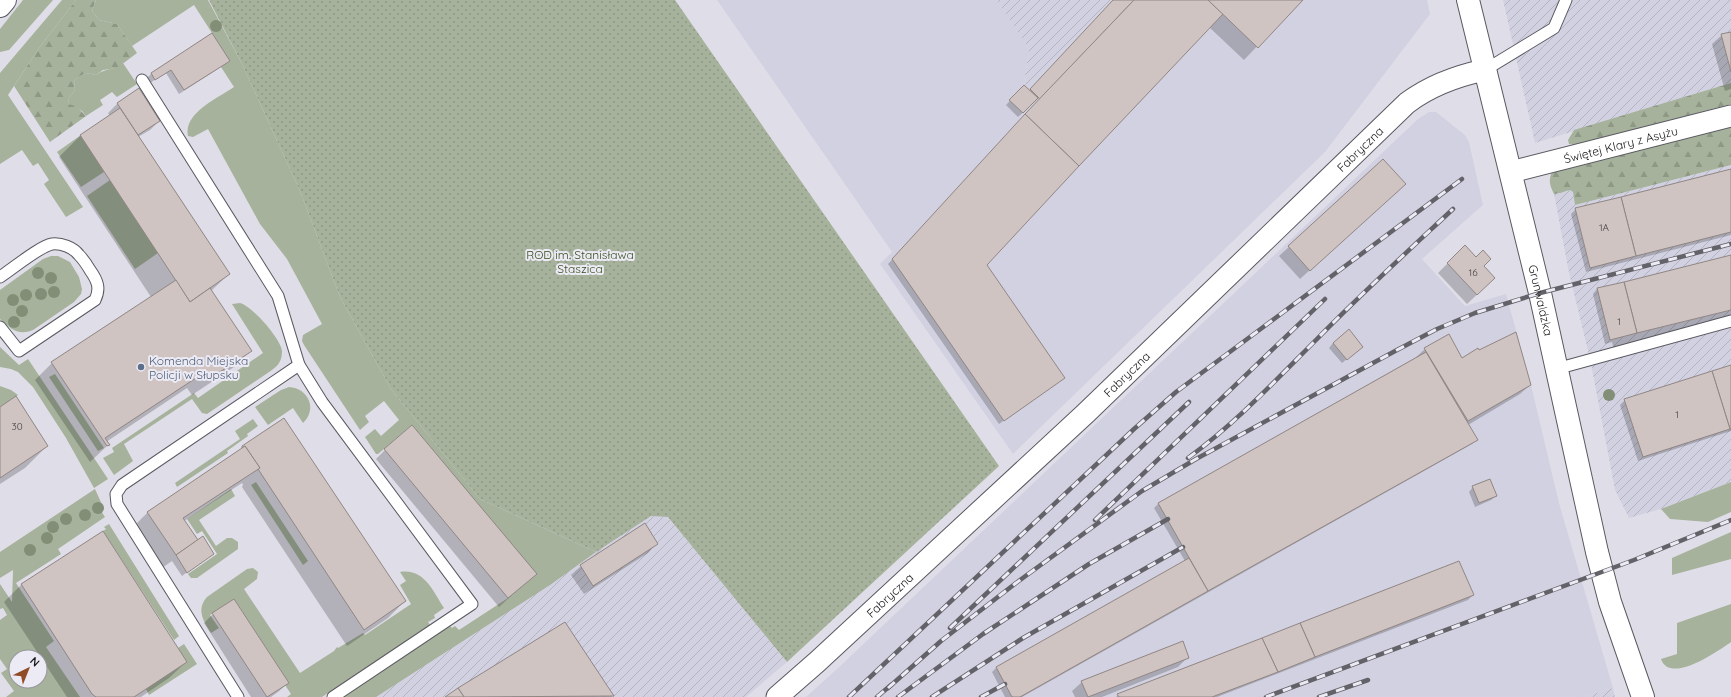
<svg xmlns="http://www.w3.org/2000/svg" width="1731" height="697" viewBox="0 0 1731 697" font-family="Quicksand,sans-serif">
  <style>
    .built { fill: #d2d1e1 }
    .industrial { fill: url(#industrial-furrows) }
    .green { fill: #a6b29b; fill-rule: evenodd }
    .forest { fill: url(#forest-firs) }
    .garden { fill: url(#garden-dots) }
    .shadow { fill: #0003 }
    .building { fill: #cfc4c2; stroke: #908684 }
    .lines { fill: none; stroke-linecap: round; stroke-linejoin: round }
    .lane-casing { stroke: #595961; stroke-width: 13 }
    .street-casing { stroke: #595961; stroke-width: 23 }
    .secondary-casing { stroke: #595961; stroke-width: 24 }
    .lane { stroke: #fff; stroke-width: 11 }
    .street { stroke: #fff; stroke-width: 21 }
    .secondary { stroke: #fff; stroke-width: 22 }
    .rail-casing { stroke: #626268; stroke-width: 4.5 }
    .rail { stroke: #ecebf5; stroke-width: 3; stroke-dasharray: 9; stroke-linecap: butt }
    .tree { fill: #828e76 }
    .service-dot { fill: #5c6f8a; stroke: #ecebf5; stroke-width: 1.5 }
    .labels { text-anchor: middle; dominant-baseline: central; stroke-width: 4; stroke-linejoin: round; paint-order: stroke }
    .number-label { font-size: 10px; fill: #454244 }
    .street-label { font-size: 12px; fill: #17171a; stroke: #ecebf5 }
    .park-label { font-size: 12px; fill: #354c19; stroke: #ecebf5 }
    .service-label { font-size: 12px; fill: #4e5e75; stroke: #ecebf5; text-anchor: start }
  </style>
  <defs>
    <pattern id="industrial-furrows" width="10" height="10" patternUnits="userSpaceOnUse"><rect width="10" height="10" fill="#d2d1e1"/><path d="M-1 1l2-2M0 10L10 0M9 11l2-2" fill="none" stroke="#b4b3c0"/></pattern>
    <pattern id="forest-firs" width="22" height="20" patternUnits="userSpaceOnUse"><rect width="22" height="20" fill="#a6b29b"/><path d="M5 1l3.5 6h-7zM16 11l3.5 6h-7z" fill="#8e9885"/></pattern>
    <pattern id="garden-dots" width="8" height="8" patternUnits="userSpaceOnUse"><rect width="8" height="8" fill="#a6b29b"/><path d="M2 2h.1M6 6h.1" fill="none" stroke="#8e9885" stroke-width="1.8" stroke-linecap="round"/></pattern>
  </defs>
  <rect width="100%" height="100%" fill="#dfdee8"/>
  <g class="built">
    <polygon points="717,0 996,0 1029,49 1024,83 1029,88 1111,0 1427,0 1430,14 1325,152 1013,454 880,264 892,252"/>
    <polygon points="1429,112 1436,112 1465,135 1469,142 1483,205 1422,259 1465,306 1506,294 1531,385 1559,503 1613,688 1583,697 806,697 837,669 1418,119"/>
  </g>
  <g class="industrial">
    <polygon points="996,0 1111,0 1029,88 1024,83 1029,49"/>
    <polygon points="1503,0 1731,0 1731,83 1535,143"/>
    <polygon points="1731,165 1731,482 1661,509 1629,518 1615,490 1590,359 1569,273 1554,194 1559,194 1563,191 1570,190 1573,192 1575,205"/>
    <polygon points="651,516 668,517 787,662 746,697 374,697"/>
    <polygon points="1613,688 1615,697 1583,697"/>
  </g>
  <g class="green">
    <polygon points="23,0 53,0 9,50 0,52 0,29"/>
    <polygon points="62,0 76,0 39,48 8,95 83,207 66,217 44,184 49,180 38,163 33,166 22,150 0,164 0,73"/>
    <path d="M96 0H208L242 64 300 191 340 297 391 389 480 499 596 552 550 585 376 697H344L450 626 452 628 455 626 459 630 508 598 536 574 412 425 378 454H376L365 437 375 429 381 436 399 420 384 401 365 416 369 422 360 430 304 345 302 341 303 335 322 324 287 259 260 224 208 129 193 137 188 136C183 113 218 98 234 87L221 67 230 61 194 5 132 46 117 24 99 20 92 11Z"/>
    <path d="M123 63 137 84 117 97 112 92 100 100 103 105 86 116 82 111 68 104 69 98 75 90 74 81C81 74 86 72 96 75 107 67 114 71 123 63Z"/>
    <polygon points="81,135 104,172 81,187 57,152"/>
    <polygon points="110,180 158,253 135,269 87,196"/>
    <path d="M58 256 70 262 79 277 82 289 81 294 74 302 33 330C18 336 11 329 0 319V290L43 259 51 256Z"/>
    <path d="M240 303C252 306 281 339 282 351 282 360 279 365 272 370L207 414 202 413 192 399 124 444 133 461 114 475 103 458 114 452 112 448 194 393 198 398 263 353 232 304Z"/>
    <polygon points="0,347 19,365 28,359 108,479 94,488 66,438 33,387 18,372 11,369 0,367"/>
    <polygon points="55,374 104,448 98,451 49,377"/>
    <polygon points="0,386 11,390 18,395 0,407"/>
    <path d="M289 387C308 388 318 409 303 423L293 408 268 425 255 407 281 390Z"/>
    <polygon points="253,419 258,426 247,434 248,436 227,451 228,453 177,487 175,483 240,439 235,431"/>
    <polygon points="256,482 308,561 303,565 251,485"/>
    <polygon points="1731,482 1731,512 1708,522 1670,519 1661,509"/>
    <path d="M95 489 104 509 101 511 105 517 58 549 61 554 16 583 54 641 46 647 80 697H6L14 691 1 673 7 669 0 659V620L7 615 3 608 0 609V584L12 602 13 570 0 578V552ZM16 657H40V681H16Z"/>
    <polygon points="231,489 235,496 199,520 216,546 227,538 232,538 238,542 238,549 197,578 191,578 188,574 217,554 202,531 197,534 187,519"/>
    <polygon points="109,524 179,636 174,640 103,531 106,529 104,527"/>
    <polygon points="1731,532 1731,559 1672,575 1672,558"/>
    <path d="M253 568 258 572 257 579 244 589 300 673 334 651 337 647 338 648 363 633 365 635 411 604 400 585 406 581 400 572C424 568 433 591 444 608L434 615 435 618 428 622 430 625 322 697H287L291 694 285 685 289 683 234 599 210 615 219 628 211 633C203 621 196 609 207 597L247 569Z"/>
    <path d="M1731 604V642C1718 651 1670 685 1661 659L1677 654V623Z"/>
    <polygon points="184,644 197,664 149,695 146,689 187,662 178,648"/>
  </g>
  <g class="forest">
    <path d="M76 0H96L92 11 99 20 117 24 137 53 117 68 103 70 96 75C86 72 81 74 74 81L75 90 69 98 68 104 76 106 86 116 50 142 14 86 39 48Z"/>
    <polygon points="1731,83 1731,104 1575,145 1569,144 1568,140 1574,130"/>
    <path d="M1731 125V165L1575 205 1573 192 1570 190C1564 191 1560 194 1554 194 1550 186 1548 180 1552 172Z"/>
  </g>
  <polygon class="garden" points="209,0 675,0 999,466 787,662 668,517 651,516 596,552 480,499 391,389 340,297 300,191 242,64"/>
  <g class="shadow">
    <polygon points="1114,0 1132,0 1039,98 1018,117 1006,105 1024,86 1029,91"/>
    <polygon points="1135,0 1301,0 1244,60 1209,27 986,265 1064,378 999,424 888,264"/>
    <polygon points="1731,33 1731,89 1725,91 1712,44 1722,35"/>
    <polygon points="212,35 229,61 224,65 179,94 166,73 150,83 147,78 151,74"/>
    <polygon points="118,103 159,121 150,130 138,137 229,274 211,291 250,351 234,367 192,395 187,388 106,442 108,445 90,462 35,380 52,363 151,297 59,157 81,135 110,116 108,113"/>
    <polygon points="1383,161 1395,193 1300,279 1279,256"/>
    <polygon points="1731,170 1731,235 1586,272 1571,214 1576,209"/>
    <polygon points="1731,256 1731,325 1615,354 1612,342 1605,344 1593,294 1597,289"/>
    <polygon points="1448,263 1483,266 1485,287 1467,304 1438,273"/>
    <polygon points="1448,335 1462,359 1530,385 1520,394 1468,425 1477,439 1472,444 1022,697 1005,697 992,672 996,668 1185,561 1154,508 1159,503 1415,358 1425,349"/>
    <polygon points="1333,343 1357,351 1342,363 1329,348"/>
    <polygon points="1731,367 1731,431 1638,461 1620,405 1625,400"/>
    <polygon points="0,408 47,446 25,468 0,484"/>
    <polygon points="245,445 405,601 388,618 347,646 242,487 243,485 242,483 184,521 193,543 213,554 182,576 172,561 162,568 134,526 148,512 240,451"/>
    <polygon points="385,450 535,574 499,607 376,459"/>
    <polygon points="1473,487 1496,496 1491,500 1475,507 1469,492"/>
    <polygon points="645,525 657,543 648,553 584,594 571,575 581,566"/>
    <polygon points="103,532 186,662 169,678 141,697 67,697 4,602 21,585"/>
    <polygon points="1473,595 1468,600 1217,697 1116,697 1118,695"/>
    <polygon points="213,614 288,683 278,692 271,697 251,697 204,623"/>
    <polygon points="564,623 612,697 447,697"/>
    <polygon points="1187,658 1178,667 1102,697 1075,697 1072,691 1082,682"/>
  </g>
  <g class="building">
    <polygon points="1113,0 1134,0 1040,99 1030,89"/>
    <polygon points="1134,0 1208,0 1223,14 1079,166 1025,114"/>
    <polygon points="1208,0 1303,0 1258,48"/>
    <polygon points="1731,32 1731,72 1721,34"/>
    <polygon points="212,33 230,61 184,90 171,70 155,80 151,73"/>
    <polygon points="1024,85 1038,98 1023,113 1009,100"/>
    <polygon points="139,88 160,121 138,135 117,103"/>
    <polygon points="120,108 230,274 190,302 80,135"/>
    <polygon points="1025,114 1079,166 987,265 1065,378 1004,421 892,259"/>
    <polygon points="1383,159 1406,184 1310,271 1288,246"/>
    <polygon points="1731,169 1731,232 1636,256 1621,197"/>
    <polygon points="1621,197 1636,256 1590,268 1575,208"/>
    <polygon points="1465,245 1476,257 1483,250 1491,259 1484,266 1495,278 1477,295 1447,263"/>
    <polygon points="1731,255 1731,310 1637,333 1624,282"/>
    <polygon points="176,280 190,302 210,288 252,351 209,379 205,372 105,438 110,445 107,446 51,362"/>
    <polygon points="1624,282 1637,333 1610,340 1597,288"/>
    <polygon points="1349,329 1363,347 1347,360 1333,343"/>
    <polygon points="1516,332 1531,385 1468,421 1424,348 1449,334 1462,358 1478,348 1479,350"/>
    <polygon points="1426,352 1478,440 1208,591 1158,503"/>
    <polygon points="1731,365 1731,429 1730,429 1712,371"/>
    <polygon points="1712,371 1730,429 1643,457 1624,399"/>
    <polygon points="16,396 48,446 0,478 0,407"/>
    <polygon points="284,418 406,601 364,630 258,469 260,468 245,446 242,448 242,446"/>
    <polygon points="412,425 537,574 508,598 384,449"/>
    <polygon points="245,446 260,468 183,518 198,540 176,555 147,512"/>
    <polygon points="1490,479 1497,496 1479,503 1472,486"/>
    <polygon points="645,523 658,544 593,586 580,565"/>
    <polygon points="103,531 187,662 134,697 96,697 92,694 21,584"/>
    <polygon points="203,536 214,554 187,573 176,555"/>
    <polygon points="1189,558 1208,591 1020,697 1012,697 996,667"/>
    <polygon points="1459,561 1474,595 1315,657 1300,623"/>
    <polygon points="234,599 289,683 267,697 212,613"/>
    <polygon points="565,622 614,696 464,697 458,688"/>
    <polygon points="1300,623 1315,657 1278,672 1262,638"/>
    <polygon points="1262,638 1278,672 1212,697 1119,697 1117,694"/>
    <polygon points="1183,641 1189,658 1088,697 1081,681"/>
    <polygon points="458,688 464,697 445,697"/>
  </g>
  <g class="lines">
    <g class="lane-casing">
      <g id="lane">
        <polyline points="1485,70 1554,28 1566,0"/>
        <polyline points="142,80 278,296 299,365 322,402 472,604 333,697"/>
        <path d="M0 277C11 270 40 246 52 244 61 243 73 247 79 255 83 259 87 265 90 270 97 280 101 288 95 300L19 351 0 327"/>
        <polyline points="1556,369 1731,321"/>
        <polyline points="238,697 117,504 116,494 122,485 299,365"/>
      </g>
    </g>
    <g class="street-casing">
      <g id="street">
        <path id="s1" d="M1511 172 1731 116"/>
        <path id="s2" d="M777 697 817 662 1086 413 1407 103C1431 85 1456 76 1485 70"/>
      </g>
    </g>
    <g class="secondary-casing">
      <g id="secondary">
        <path id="s3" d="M1468 0 1540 293 1597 552 1610 602 1643 697"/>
        <polyline points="0,6 5,0"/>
      </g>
    </g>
    <use href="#lane" class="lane"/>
    <use href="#street" class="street"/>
    <use href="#secondary" class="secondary"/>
    <g class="rail-casing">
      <g id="rail">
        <path d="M1188 458C1236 423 1275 381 1317 339 1361 294 1407 252 1453 209"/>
        <polyline points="1095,520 1325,299"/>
        <polyline points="950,628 1189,402"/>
        <polyline points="888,688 941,641 1016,583 1142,491 1196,459 1397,350 1437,329 1475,313 1540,293 1731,244"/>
        <polyline points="849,697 1134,429 1176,392 1462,179"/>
        <polyline points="877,697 891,685"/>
        <polyline points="898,697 983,634 1089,564 1168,519"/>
        <polyline points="932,697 1023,638 1183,547"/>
        <polyline points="981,697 1005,684"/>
        <polyline points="1266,697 1634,560 1731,520"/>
        <polyline points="1319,697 1368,680"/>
      </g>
    </g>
    <use href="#rail" class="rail"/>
  </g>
  <g class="tree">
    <circle cx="216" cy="26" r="6"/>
    <circle cx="38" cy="273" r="6"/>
    <circle cx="51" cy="278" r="6"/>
    <circle cx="54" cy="292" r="6"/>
    <circle cx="41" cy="294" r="6"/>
    <circle cx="26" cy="295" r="6"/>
    <circle cx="13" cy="300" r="6"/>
    <circle cx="22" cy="311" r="6"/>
    <circle cx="14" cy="322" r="6"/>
    <circle cx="1609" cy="395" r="6"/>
    <circle cx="98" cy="508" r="6"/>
    <circle cx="85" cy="515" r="6"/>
    <circle cx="66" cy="519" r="6"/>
    <circle cx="53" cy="527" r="6"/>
    <circle cx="47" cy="538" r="6"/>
    <circle cx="30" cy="550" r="6"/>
  </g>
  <circle class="service-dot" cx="141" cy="367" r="4"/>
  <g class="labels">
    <g class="number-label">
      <text x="1604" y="227">1A</text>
      <text x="1473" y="272">16</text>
      <text x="1619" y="321">1</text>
      <text x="1677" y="414">1</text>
      <text x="17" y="426">30</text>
    </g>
    <g class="street-label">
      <text stroke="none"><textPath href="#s1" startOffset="113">Świętej Klary z Asyżu</textPath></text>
      <text stroke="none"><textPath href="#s2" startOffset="800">Fabryczna</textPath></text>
      <text stroke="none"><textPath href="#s3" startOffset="309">Grunwaldzka</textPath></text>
      <text stroke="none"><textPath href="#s2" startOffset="476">Fabryczna</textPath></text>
      <text stroke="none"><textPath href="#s2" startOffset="152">Fabryczna</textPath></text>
    </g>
    <g class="park-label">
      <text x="580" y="254">ROD im. Stanisława<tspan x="580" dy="14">Staszica</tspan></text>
    </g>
    <g class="service-label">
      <text x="149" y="360">Komenda Miejska<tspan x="149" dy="14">Policji w Słupsku</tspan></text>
    </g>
  </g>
  <g transform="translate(28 669) rotate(43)"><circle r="19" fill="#ecebf5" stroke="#97969d"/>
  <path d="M0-3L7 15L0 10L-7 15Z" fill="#924b27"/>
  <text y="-6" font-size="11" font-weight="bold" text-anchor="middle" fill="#17171a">N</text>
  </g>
</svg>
